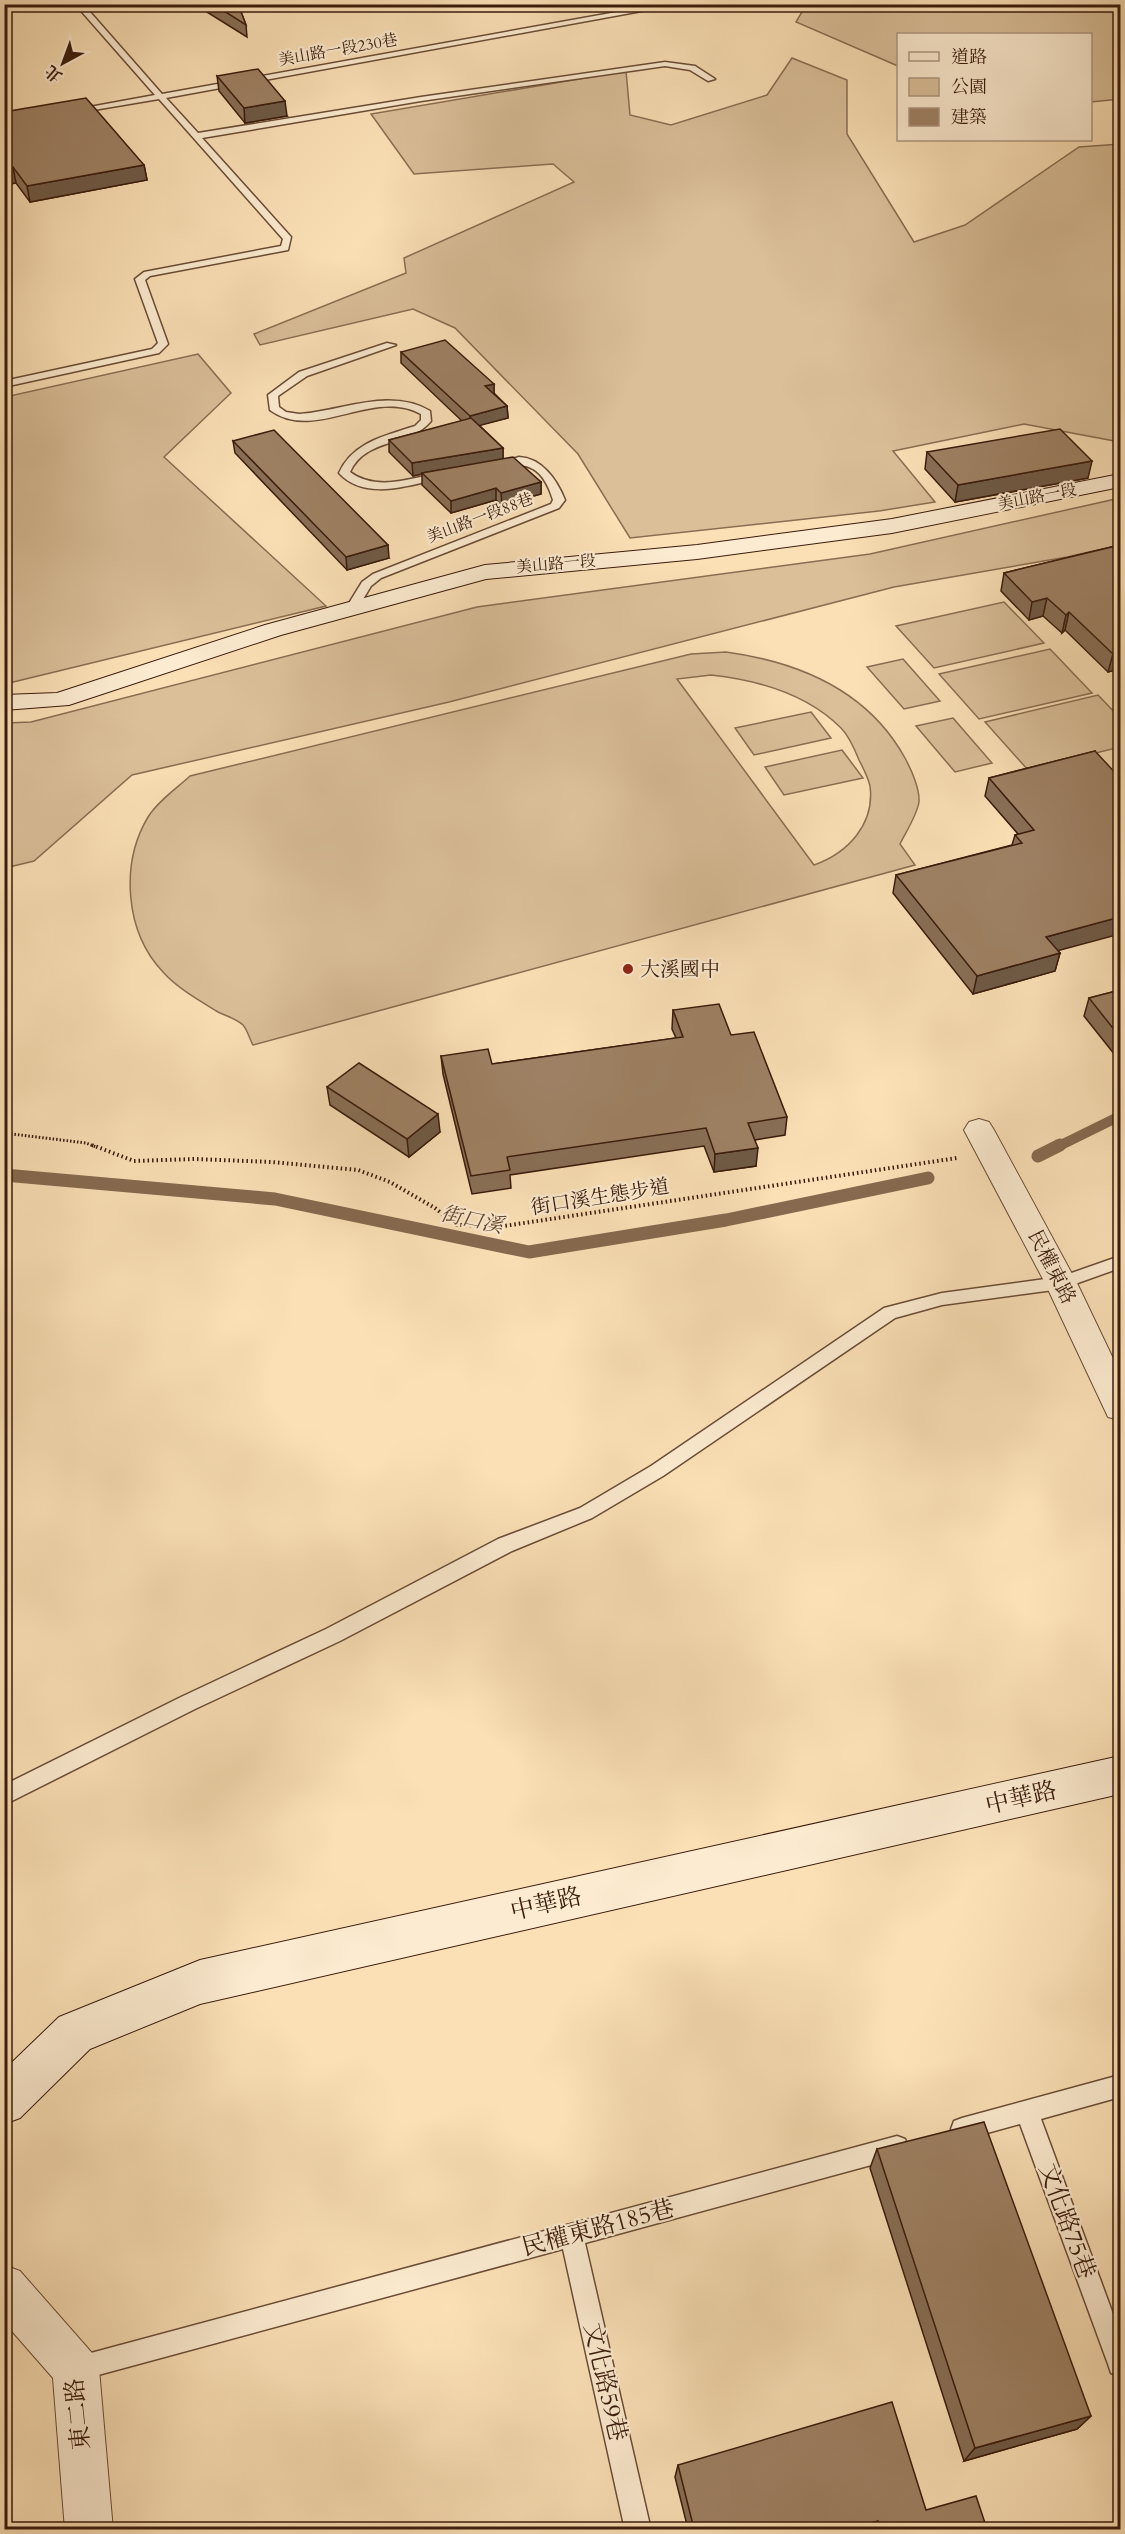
<svg xmlns="http://www.w3.org/2000/svg" width="1125" height="2534" viewBox="0 0 1125 2534" font-family="Cardo,'Noto Serif TC',serif">
  <style>
    .green { fill: #dabf99; stroke: #8a6d52; stroke-width: 1.5; fill-rule: evenodd }
    .lines { fill: none; stroke-linecap: round; stroke-linejoin: round }
    .stream-far1 { stroke: #86694f; stroke-width: 10 }
    .stream { stroke: #86694f; stroke-width: 13 }
    .lane-casing { stroke: #6a4c36; stroke-width: 3 }
    .street-casing { stroke: #6a4c36; stroke-width: 2 }
    .secondary-casing { stroke: #3a1b0c; stroke-width: 2 }
    .path-far1 { stroke: #3a1b0c; stroke-width: 3; stroke-dasharray: 1.5 2; stroke-linecap: butt }
    .path { stroke: #3a1b0c; stroke-width: 4; stroke-dasharray: 1.5 3; stroke-linecap: butt }
    .lane { fill: #fcebd0; fill-rule: evenodd }
    .street { fill: #fcebd0; fill-rule: evenodd }
    .secondary { fill: #fcebd0; fill-rule: evenodd }
    .wall { fill: #886f56; stroke: #3a1b0c; stroke-width: 1.5 }
    .shaded-wall { fill: #6f5a46; stroke: #3a1b0c; stroke-width: 1.5 }
    .building { fill: #9e8164; stroke: #3a1b0c; stroke-width: 1.5 }
    .poi-dot { fill: #8f2418; stroke: #fcebd0; stroke-width: 2 }
    .labels { text-anchor: middle; dominant-baseline: central; stroke-width: 4.5; stroke-linejoin: round; paint-order: stroke }
    .far-street-label { font-size: 16px; fill: #3a1b0c; stroke: #fcebd0 }
    .poi-label { font-size: 20px; fill: #3a1b0c; stroke: #fcebd0; text-anchor: start }
    .street-label { font-size: 20px; fill: #3a1b0c; stroke: #fcebd0 }
    .water-label { font-size: 21px; font-style: italic; fill: #664833; stroke: #fcebd0 }
    .near-street-label { font-size: 24px; fill: #3a1b0c; stroke: #fcebd0 }
  </style>
  <rect width="100%" height="100%" fill="#fbe0b6"/>
  <filter id="stains"><feTurbulence type="fractalNoise" baseFrequency=".00333" numOctaves="4"/><feColorMatrix values="0 0 0 0 .2 0 0 0 0 .09 0 0 0 0 .02 0 0 0 .5 -.17"/></filter>
  <radialGradient id="worn" r=".72"><stop offset=".6" stop-color="#630" stop-opacity="0"/><stop offset="1" stop-color="#630" stop-opacity=".3"/></radialGradient>
  <g class="green">
    <polygon points="806,5 1120,5 1120,99 1091,102 1090,34 898,34 898,66 796,22"/>
    <polygon points="792,58 847,80 847,134 914,242 965,225 1079,147 1120,144 1120,442 1024,424 893,451 935,502 879,511 630,538 578,454 455,328 413,309 260,345 254,334 406,273 404,258 574,182 553,164 414,174 371,114 626,71 630,115 671,125 767,95"/>
    <polygon points="198,354 231,393 164,457 326,606 5,684 5,397"/>
    <polygon points="1120,498 1120,545 1067,557 894,587 449,702 132,775 34,861 5,868 5,723 31,722 477,607 870,554"/>
    <polygon points="1004,602 1044,643 934,668 896,626"/>
    <polygon points="1050,649 1092,693 979,719 939,674"/>
    <path d="M726 652C799 662 868 691 905 758 911 769 920 789 919 802 917 815 906 832 900 844L915 865 253 1045C250 1040 247 1029 243 1025 237 1019 226 1016 218 1012 200 1001 177 988 163 972 125 932 120 864 148 817 158 801 176 789 190 776L691 654ZM711 675C757 680 807 694 841 728 849 736 855 750 859 760 863 768 868 777 870 786 875 824 848 853 814 865L677 679Z"/>
    <polygon points="903,659 940,701 904,709 867,667"/>
    <polygon points="1098,695 1120,718 1120,747 1028,770 985,722"/>
    <polygon points="811,712 831,738 754,755 735,728"/>
    <polygon points="953,718 992,763 955,772 916,726"/>
    <polygon points="842,750 863,778 784,795 765,767"/>
  </g>
  <g class="lines">
    <polyline class="stream-far1" points="1057,1147 1120,1116"/>
    <g class="stream">
      <polyline points="1038,1156 1060,1145"/>
      <polyline points="4,1175 275,1199 529,1252 726,1220 928,1178"/>
    </g>
    <g class="lane-casing">
      <g id="lane">
        <polygon points="75,4 83,4 162,94 661,4 680,4 166,98 198,133 421,97 665,62 695,66 715,79 708,81 690,70 665,66 421,101 202,138 291,237 288,250 150,276 145,280 168,344 159,353 4,387 4,381 152,349 158,343 135,279 144,272 281,246 283,239 159,99 70,114 73,110 155,95"/>
        <path d="M387 343 396 345 307 376 278 396 279 407 286 412 299 414C342 411 390 387 430 411L431 421C410 447 366 437 350 472 377 492 412 478 442 472L447 475C442 480 433 480 425 482 397 489 361 497 339 473 353 442 385 436 415 426L421 420V414C373 387 315 443 270 410L268 395 299 372Z"/>
        <path d="M519 457C542 458 557 480 565 500L559 508 381 578 371 586 356 611H348L346 608 362 582 373 574 551 504 553 500C543 468 528 460 497 468L492 465Z"/>
        <polygon points="1120,1256 1120,1268 1061,1289 942,1305 895,1318 663,1476 592,1518 512,1551 340,1641 195,1709 4,1805 4,1785 181,1697 326,1629 498,1539 580,1508 651,1466 884,1308 942,1293 1060,1277"/>
        <polygon points="1120,2075 1120,2097 1041,2119 1120,2333 1120,2376 1111,2373 1108,2364 1020,2124 962,2140 954,2137 951,2129 954,2121 962,2118"/>
        <polygon points="897,2136 905,2139 908,2147 905,2155 897,2158 585,2243 651,2530 625,2530 563,2249 76,2381 67,2378 64,2369 67,2360 76,2357"/>
      </g>
    </g>
    <g class="street-casing">
      <g id="street">
        <polygon points="979,1119 989,1122 994,1130 1077,1283 1120,1373 1120,1420 1108,1417 1045,1283 964,1130 969,1122"/>
        <polygon points="4,2265 20,2271 92,2353 99,2369 113,2530 65,2530 53,2378 4,2322"/>
      </g>
    </g>
    <g class="secondary-casing">
      <g id="secondary">
        <polygon points="1120,474 1120,487 892,533 697,559 486,579 281,635 69,705 4,710 4,695 57,693 265,625 485,565 697,545 892,519"/>
        <polygon points="1120,1756 1120,1794 200,2004 90,2049 20,2118 4,2124 4,2070 59,2017 200,1960"/>
      </g>
    </g>
    <polyline class="path-far1" points="4,1133 86,1143 96,1147"/>
    <polyline class="path" points="92,1145 134,1161 195,1159 272,1162 358,1170 390,1182 435,1208 456,1225 504,1226 957,1158"/>
    <use href="#lane" class="lane"/>
    <use href="#street" class="street"/>
    <use href="#secondary" class="secondary"/>
  </g>
  <g class="wall">
    <polygon points="194,4 238,4 246,25 247,37"/>
    <polygon points="217,76 287,116 245,123 219,91"/>
    <polygon points="4,112 144,165 147,180 30,202 16,183 4,185"/>
    <polygon points="401,352 494,384 494,393 507,406 508,418 479,425 503,448 503,459 541,482 541,494 502,505 496,500 451,513 422,485 422,474 413,476 389,452 389,440 462,421 401,363"/>
    <polygon points="233,441 389,558 347,570 235,453"/>
    <polygon points="927,452 1088,478 955,502 925,469"/>
    <polygon points="1120,545 1120,669 1108,672 1065,630 1062,633 1043,616 1029,620 1001,591 1004,573"/>
    <polygon points="1095,751 1058,951 1060,953 1055,971 973,994 893,893 896,875 1012,845 1015,835 1018,834 985,796 989,778"/>
    <polygon points="1120,990 1120,1053 1115,1055 1084,1016 1089,998"/>
    <polygon points="673,1010 731,1035 787,1117 785,1135 755,1140 756,1166 714,1172 704,1146 510,1175 511,1188 472,1194 443,1074 441,1056 492,1064 676,1038 672,1029"/>
    <polygon points="327,1087 440,1132 409,1157 330,1105"/>
    <polygon points="877,2149 1091,2416 1077,2429 964,2461 870,2168"/>
    <polygon points="678,2465 926,2510 987,2529 688,2529 675,2477"/>
  </g>
  <g class="shaded-wall">
    <polygon points="285,101 287,116 245,123 244,108"/>
    <polygon points="144,165 147,180 30,202 27,186"/>
    <polygon points="13,167 16,183 4,185 4,169"/>
    <polygon points="494,384 494,395 485,386"/>
    <polygon points="507,406 508,418 470,428 470,416"/>
    <polygon points="503,448 503,460 422,473 422,474 413,476 412,463"/>
    <polygon points="1092,461 1088,478 955,502 958,485"/>
    <polygon points="541,482 541,494 502,505 501,493"/>
    <polygon points="496,488 496,500 451,513 451,501"/>
    <polygon points="388,545 389,558 347,570 346,557"/>
    <polygon points="1047,598 1043,616 1029,620 1032,602"/>
    <polygon points="1069,612 1065,630 1062,633 1066,615"/>
    <polygon points="1120,652 1120,669 1108,672 1113,654"/>
    <polygon points="1120,917 1120,934 1042,955 1046,937"/>
    <polygon points="1060,953 1055,971 973,994 977,976"/>
    <polygon points="1120,1037 1120,1053 1115,1055"/>
    <polygon points="438,1114 440,1132 409,1157 407,1139"/>
    <polygon points="758,1148 756,1166 714,1172 715,1154"/>
    <polygon points="1091,2416 1077,2429 964,2461 975,2448"/>
    <polygon points="878,2521 871,2529 850,2529"/>
  </g>
  <g class="building">
    <polygon points="213,4 238,4 246,25"/>
    <polygon points="258,69 285,101 244,108 217,76"/>
    <polygon points="86,98 144,165 27,186 13,167 4,169 4,112"/>
    <polygon points="445,340 494,384 485,386 507,406 470,416 401,352"/>
    <polygon points="471,418 503,448 412,463 389,440"/>
    <polygon points="1060,429 1092,461 958,485 927,452"/>
    <polygon points="274,430 388,545 346,557 233,441"/>
    <polygon points="513,457 541,482 501,493 496,488 451,501 422,473"/>
    <polygon points="1120,545 1120,652 1113,654 1069,612 1066,615 1047,598 1032,602 1004,573"/>
    <polygon points="1095,751 1120,778 1120,917 1046,937 1060,953 977,976 896,875 1022,843 1015,835 1034,830 989,778"/>
    <polygon points="1120,990 1120,1037 1089,998"/>
    <polygon points="719,1004 731,1035 754,1032 787,1117 748,1123 758,1148 715,1154 706,1128 507,1157 510,1170 471,1176 441,1056 488,1049 492,1064 683,1037 673,1010"/>
    <polygon points="359,1063 438,1114 407,1139 327,1087"/>
    <polygon points="984,2122 1091,2416 975,2448 877,2149"/>
    <polygon points="892,2402 926,2510 976,2496 987,2529 880,2529 878,2521 850,2529 694,2529 678,2465"/>
    <polygon points="1120,2524 1120,2529 1104,2529"/>
  </g>
  <circle class="poi-dot" cx="628" cy="969" r="6"/>
  <g class="labels">
    <g class="far-street-label">
      <text transform="translate(338 50) rotate(-10)">美山路一段230巷</text>
      <text transform="translate(1037 497) rotate(-11)">美山路一段</text>
      <text transform="translate(480 518) rotate(-21)">美山路一段88巷</text>
      <text transform="translate(556 564) rotate(-5)">美山路一段</text>
    </g>
    <g class="poi-label">
      <text x="640" y="969">大溪國中</text>
    </g>
    <g class="street-label">
      <text transform="translate(600 1197) rotate(-9)">街口溪生態步道</text>
      <text transform="translate(1052 1267) rotate(63)">民權東路</text>
    </g>
    <g class="water-label">
      <text transform="translate(472 1220) rotate(12)">街口溪</text>
    </g>
    <g class="near-street-label">
      <text transform="translate(1021 1798) rotate(-13)">中華路</text>
      <text transform="translate(546 1904) rotate(-13)">中華路</text>
      <text transform="translate(1067 2221) rotate(70)">文化路75巷</text>
      <text transform="translate(598 2228) rotate(-15)">民權東路185巷</text>
      <text transform="translate(605 2382) rotate(77)">文化路59巷</text>
      <text transform="translate(78 2414) rotate(-96)">東二路</text>
    </g>
  </g>
  <rect width="1125" height="2534" fill="none" stroke="#fbe0b6" stroke-width="24"/>
  <rect x="6" y="6" width="1113" height="2522" fill="none" stroke="#3a1b0c" stroke-width="3"/>
  <rect x="12" y="12" width="1101" height="2510" fill="none" stroke="#3a1b0c" stroke-width="1.5"/>
  <rect x="897" y="33" width="195" height="108" fill="#fcebd0" stroke="#ae9882" stroke-width="1.5"/>
  <rect x="909" y="52" width="30" height="9" fill="#fcebd0" stroke="#ae9882" stroke-width="1.5"/>
  <text x="951" y="63" font-size="18" fill="#3a1b0c">道路</text>
  <rect x="909" y="78" width="30" height="18" fill="#dabf99" stroke="#ae9882" stroke-width="1.5"/>
  <text x="951" y="93" font-size="18" fill="#3a1b0c">公園</text>
  <rect x="909" y="108" width="30" height="18" fill="#9e8164" stroke="#ae9882" stroke-width="1.5"/>
  <text x="951" y="123" font-size="18" fill="#3a1b0c">建築</text>
  <g transform="translate(63 63) rotate(221)" stroke="#fcebd0" stroke-width="4.5" paint-order="stroke">
  <path d="M0-4.5L10 22L0 15L-10 22Z" fill="#3a1b0c"/>
  <text y="-9" font-size="16" font-weight="bold" text-anchor="middle" fill="#3a1b0c">北</text>
  </g>
  <rect width="100%" height="100%" filter="url(#stains)"/>
  <rect width="100%" height="100%" fill="url(#worn)"/>
</svg>
